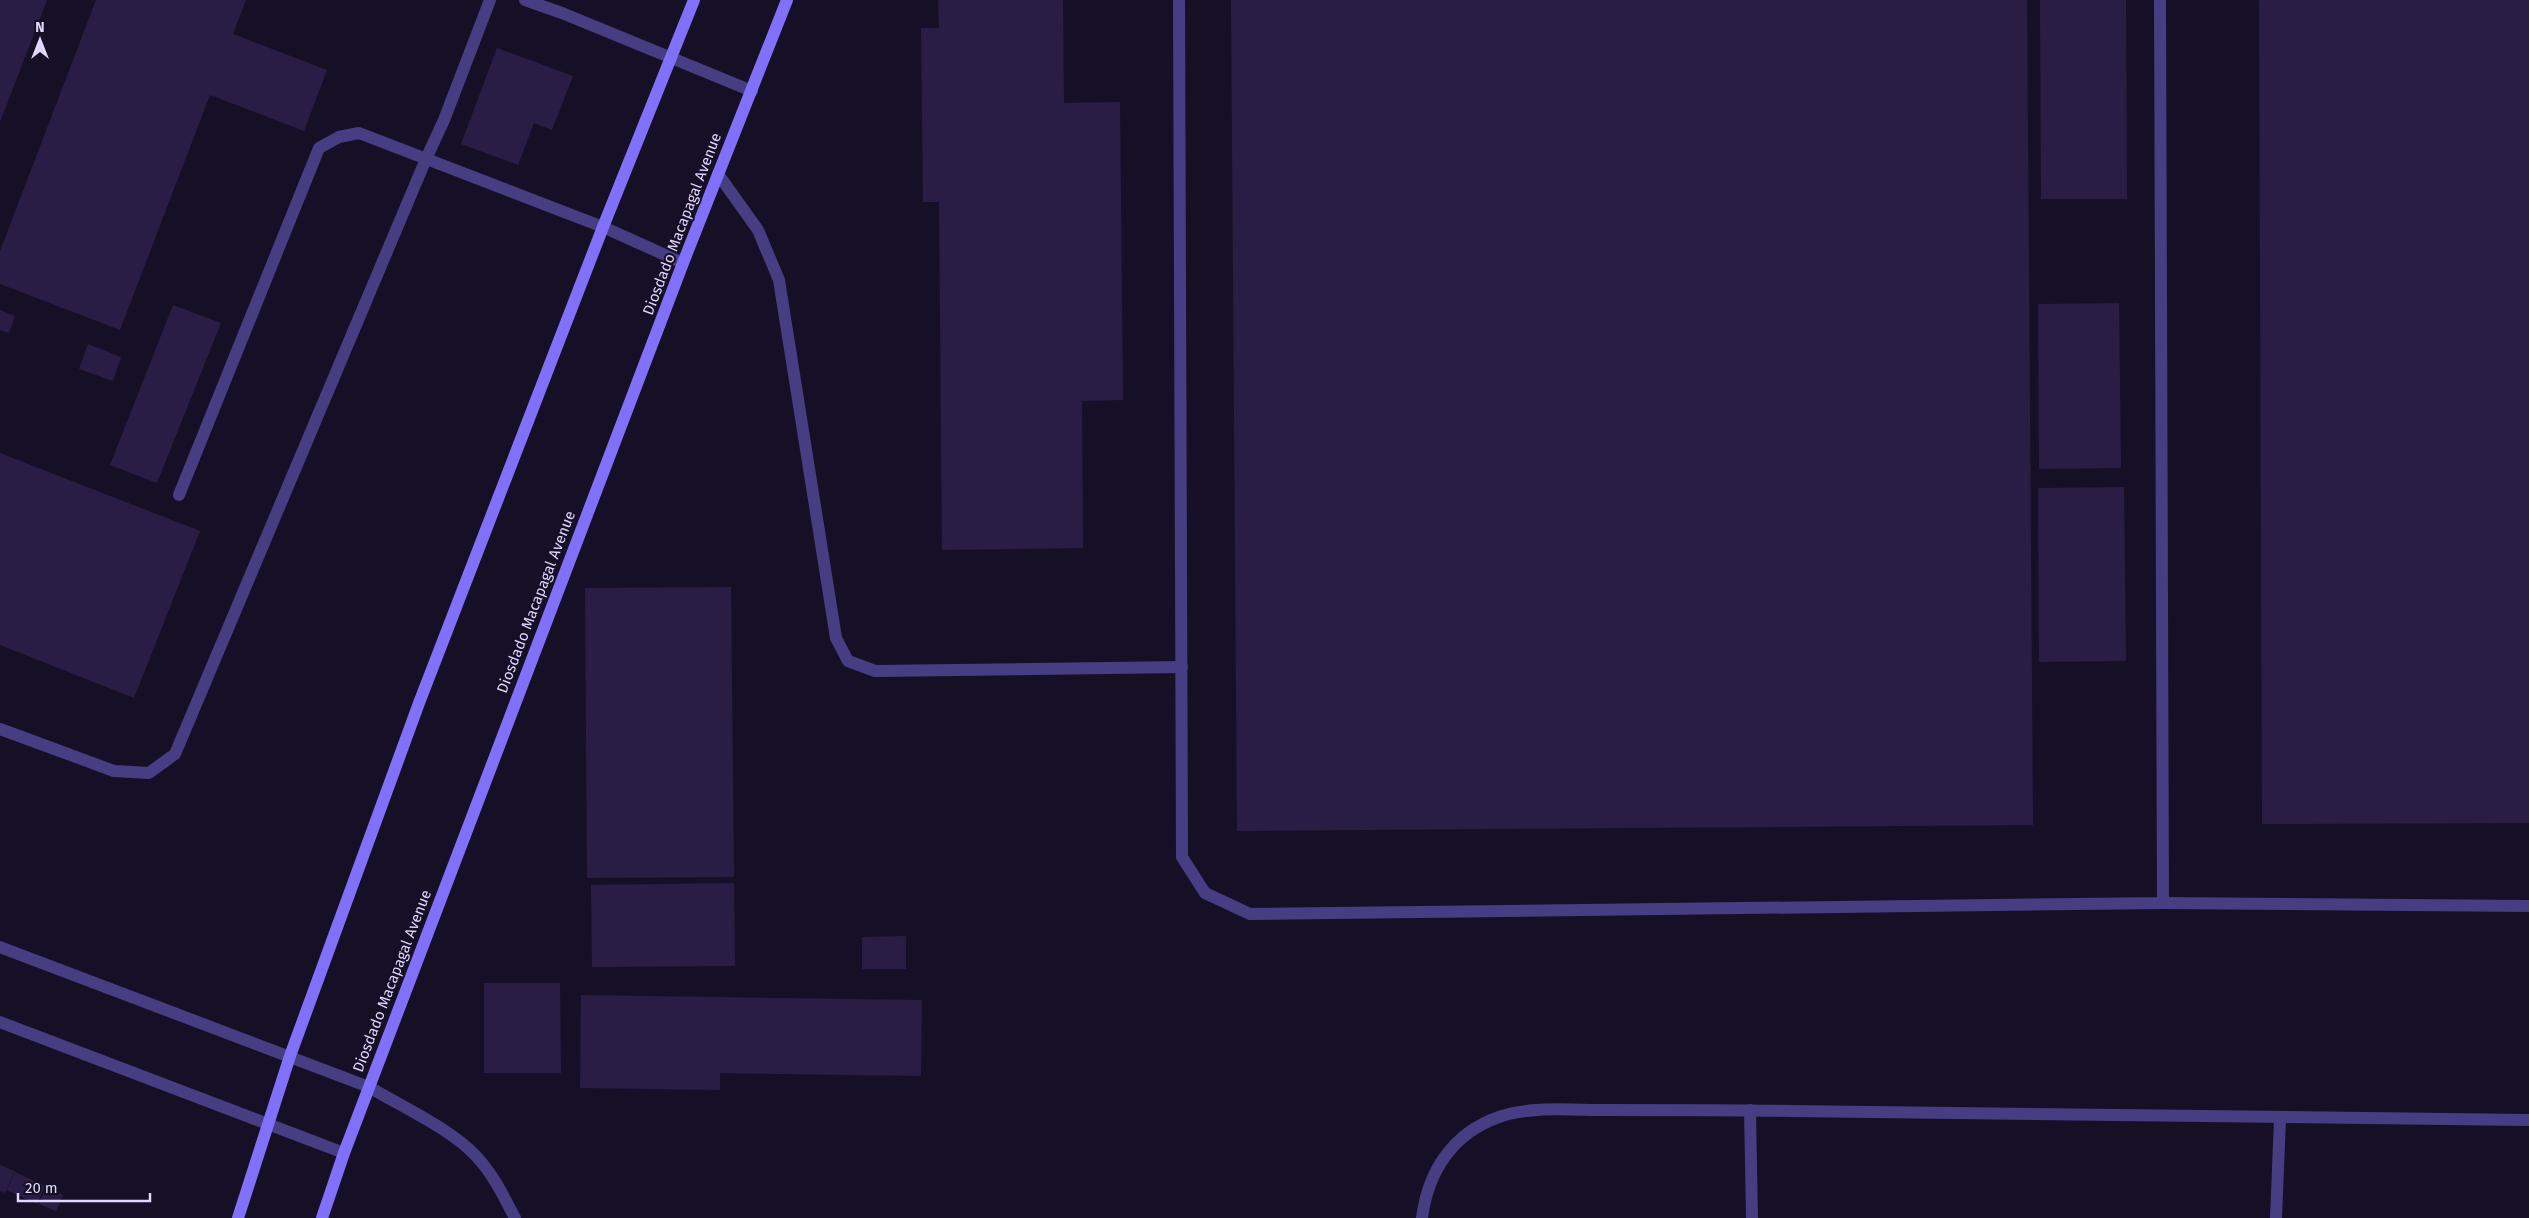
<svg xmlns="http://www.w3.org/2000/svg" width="2529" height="1218" viewBox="0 0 2529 1218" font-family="'Fira Sans',sans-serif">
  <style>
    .building { fill: #291d46 }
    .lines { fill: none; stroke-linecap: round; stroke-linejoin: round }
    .lane { stroke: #463d83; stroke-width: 12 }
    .street { stroke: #463d83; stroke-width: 12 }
    .secondary { stroke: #8171fa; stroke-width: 12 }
    .labels { text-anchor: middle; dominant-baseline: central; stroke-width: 4; stroke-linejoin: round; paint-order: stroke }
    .street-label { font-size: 15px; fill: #dfd7fe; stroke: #161026 }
  </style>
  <rect width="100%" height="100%" fill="#161026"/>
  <g class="building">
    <polygon points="0,0 47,0 0,122"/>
    <polygon points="96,0 246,0 233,34 327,70 304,131 210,95 120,330 0,284 0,251"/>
    <polygon points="938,0 1063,0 1064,103 1120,102 1123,400 1082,401 1083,548 942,550 939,202 923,202 921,28 939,28"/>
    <polygon points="1231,0 2027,0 2033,825 1237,831"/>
    <polygon points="2040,0 2126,0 2127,199 2041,199"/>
    <polygon points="2259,0 2529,0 2529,823 2262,824"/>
    <polygon points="497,48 573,76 552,130 534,123 518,165 461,144"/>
    <polygon points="2119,303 2121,468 2039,469 2038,304"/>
    <polygon points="173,305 221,323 157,483 110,465"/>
    <polygon points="0,310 15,316 9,333 0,330"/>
    <polygon points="88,344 121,357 113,381 79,369"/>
    <polygon points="0,453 200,531 134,698 0,645"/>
    <polygon points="2124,487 2126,661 2039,662 2038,488"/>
    <polygon points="731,587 734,877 587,878 585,588"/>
    <polygon points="734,883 735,966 592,967 591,885"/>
    <polygon points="906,936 906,969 862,969 862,937"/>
    <polygon points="484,983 560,983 561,1073 484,1073"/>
    <polygon points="581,995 922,1000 921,1076 720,1073 720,1090 580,1088"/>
    <polygon points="0,1165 15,1171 5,1193 0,1191"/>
    <polygon points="15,1172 45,1186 37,1204 7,1190"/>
    <polygon points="46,1187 63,1195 56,1211 39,1204"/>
  </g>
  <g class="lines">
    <g class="lane">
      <polyline points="525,0 562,13 752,91"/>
      <polyline points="1179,0 1182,857 1205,893 1250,914 2163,903 2160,0"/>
      <polyline points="718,174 758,230 779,280 836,638 848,661 875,671 1182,667"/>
      <polyline points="179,495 319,148 339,137 359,133 603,227 683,263"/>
      <polyline points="0,729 114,771 149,773 175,754 426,159 444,120 490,0"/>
      <polyline points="2163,903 2529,906"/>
      <path d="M369 1087C401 1106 451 1129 476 1156 493 1174 504 1197 515 1218"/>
      <polyline points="1750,1110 1752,1218"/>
      <polyline points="2276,1218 2280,1119"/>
    </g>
    <g class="street">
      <polyline points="0,947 369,1087"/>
      <polyline points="0,1022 344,1153"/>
      <path d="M1422 1218C1428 1171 1453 1133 1499 1117 1531 1106 1570 1110 1604 1110 1666 1110 1729 1110 1791 1111 2037 1115 2283 1119 2529 1120"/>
    </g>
    <g class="secondary">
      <polyline points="238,1218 290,1056 419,703 603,227 694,0"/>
      <polyline points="322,1218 344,1153 683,263 787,0"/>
    </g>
  </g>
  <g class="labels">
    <g class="street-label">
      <text transform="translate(682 224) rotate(-69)">Diosdado Macapagal Avenue</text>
      <text transform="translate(536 602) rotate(-69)">Diosdado Macapagal Avenue</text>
      <text transform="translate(392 981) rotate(-69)">Diosdado Macapagal Avenue</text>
    </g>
  </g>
  <g transform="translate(40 40)" stroke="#161026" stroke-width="4" paint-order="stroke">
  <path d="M0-4L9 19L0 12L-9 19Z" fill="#dfd7fe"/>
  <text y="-8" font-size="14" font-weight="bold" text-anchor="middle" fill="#dfd7fe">N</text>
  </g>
  <path d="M18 1193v8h132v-8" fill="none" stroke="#dfd7fe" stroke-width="2.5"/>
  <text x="25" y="1193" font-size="15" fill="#dfd7fe" stroke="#161026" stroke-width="4" paint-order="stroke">20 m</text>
</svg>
